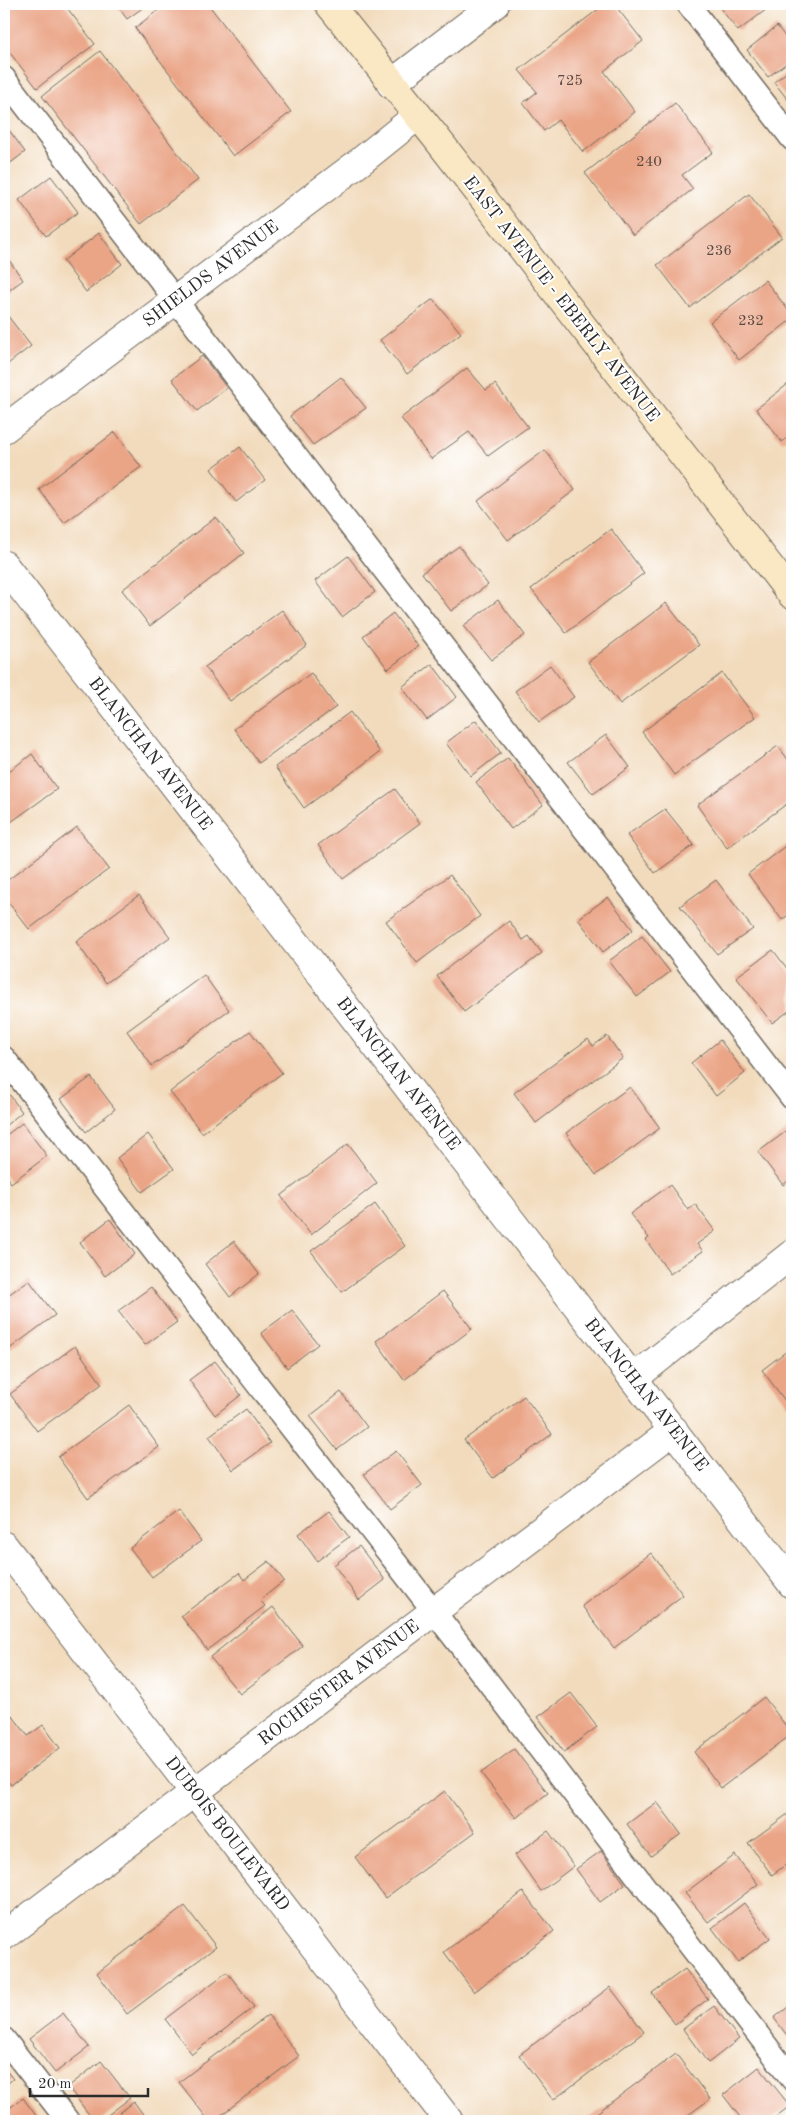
<svg xmlns="http://www.w3.org/2000/svg" width="796" height="2125" viewBox="0 0 796 2125" font-family="'Old Standard TT',serif">
  <style>
    .building { fill: #eaa486 }
    .lines { fill: none; stroke-linecap: round; stroke-linejoin: round }
    .lane-casing { stroke: #71695e; stroke-width: 25 }
    .street-casing { stroke: #71695e; stroke-width: 30 }
    .secondary-casing { stroke: #71695e; stroke-width: 30 }
    .lane { stroke: #fff; stroke-width: 22 }
    .street { stroke: #fff; stroke-width: 28 }
    .secondary { stroke: #fae7c3; stroke-width: 28 }
    .labels { text-anchor: middle; dominant-baseline: central; stroke-width: 4; stroke-linejoin: round; paint-order: stroke }
    .number-label { font-size: 15px; fill: #5b4942 }
    .street-label { font-size: 18px; fill: #2b2b2b; stroke: #fff }
  </style>
  <rect width="100%" height="100%" fill="#fff"/>
  <filter id="ink" filterUnits="userSpaceOnUse"><feTurbulence type="fractalNoise" baseFrequency=".02" numOctaves="2"/><feDisplacementMap in="SourceGraphic" scale="10" xChannelSelector="R" yChannelSelector="G"/><feConvolveMatrix kernelMatrix="1 2 1 2 8 2 1 2 1" color-interpolation-filters="sRGB"/></filter>
  <filter id="wash" filterUnits="userSpaceOnUse"><feTurbulence type="fractalNoise" baseFrequency=".0096" numOctaves="4" result="noise"/><feDisplacementMap in="SourceGraphic" scale="20" xChannelSelector="R" yChannelSelector="G"/><feGaussianBlur stdDeviation="1.12" result="paint"/><feColorMatrix in="noise" values="0 0 0 0 0 0 0 0 0 0 0 0 0 0 0 0 0 1.4 0 .05"/><feComposite in="paint" operator="in"/></filter>
  <g filter="url(#wash)">
    <rect width="100%" height="100%" fill="#f2dbbd"/>
    <g id="blocks">
      <g class="building">
        <polygon points="4,4 64,4 95,44 37,88 4,45"/>
        <polygon points="116,4 148,4 127,19"/>
        <polygon points="166,4 208,4 291,112 233,156 135,28"/>
        <polygon points="605,4 614,4 643,41 604,71 635,112 583,152 558,120 544,131 523,103 537,92 519,70"/>
        <polygon points="717,4 769,4 771,6 738,31"/>
        <polygon points="777,26 792,46 792,59 768,77 747,50"/>
        <polygon points="100,51 198,180 141,224 42,96"/>
        <polygon points="792,68 792,105 774,82"/>
        <polygon points="675,103 713,152 682,175 693,189 633,235 585,173"/>
        <polygon points="9,130 25,152 4,168 4,134"/>
        <polygon points="51,176 78,212 46,236 19,200"/>
        <polygon points="749,194 782,237 690,308 657,265"/>
        <polygon points="99,233 122,264 86,292 63,261"/>
        <polygon points="4,253 23,280 4,294"/>
        <polygon points="765,280 792,315 792,319 739,360 710,322"/>
        <polygon points="433,299 461,333 407,374 380,340"/>
        <polygon points="4,311 31,346 4,367"/>
        <polygon points="202,356 227,388 197,411 172,379"/>
        <polygon points="467,368 486,390 495,384 528,427 488,456 469,432 431,459 401,418"/>
        <polygon points="341,377 366,408 313,445 290,416"/>
        <polygon points="792,381 792,434 782,442 756,409"/>
        <polygon points="115,432 141,467 64,523 39,489"/>
        <polygon points="240,447 265,480 236,502 211,469"/>
        <polygon points="545,450 575,490 508,540 478,501"/>
        <polygon points="216,517 244,553 150,626 122,590"/>
        <polygon points="611,529 644,573 566,633 531,589"/>
        <polygon points="459,546 488,585 451,611 422,573"/>
        <polygon points="348,556 375,592 342,617 315,581"/>
        <polygon points="498,600 525,635 491,660 463,626"/>
        <polygon points="666,603 699,645 620,704 588,662"/>
        <polygon points="282,610 307,645 230,701 205,667"/>
        <polygon points="393,613 418,646 388,669 363,636"/>
        <polygon points="432,664 457,697 427,720 402,687"/>
        <polygon points="550,665 574,697 539,722 515,691"/>
        <polygon points="311,673 336,707 259,763 234,729"/>
        <polygon points="722,673 755,717 674,775 642,732"/>
        <polygon points="350,712 380,752 304,808 275,767"/>
        <polygon points="476,720 501,753 471,776 446,743"/>
        <polygon points="606,735 630,767 593,794 568,762"/>
        <polygon points="778,746 792,765 792,800 727,848 697,805"/>
        <polygon points="32,754 57,789 4,827 4,775"/>
        <polygon points="508,758 543,805 511,829 476,782"/>
        <polygon points="395,789 420,823 343,879 318,845"/>
        <polygon points="665,809 694,845 655,873 627,835"/>
        <polygon points="77,827 109,869 29,929 4,897 4,883"/>
        <polygon points="792,841 792,912 782,920 748,874"/>
        <polygon points="450,875 480,916 417,963 386,921"/>
        <polygon points="716,880 753,929 717,954 680,906"/>
        <polygon points="139,895 170,937 106,983 76,942"/>
        <polygon points="608,897 633,930 603,952 578,919"/>
        <polygon points="509,921 523,940 529,936 542,953 464,1012 437,976"/>
        <polygon points="642,936 670,972 637,997 609,961"/>
        <polygon points="773,950 792,975 792,1009 772,1023 736,977"/>
        <polygon points="204,975 229,1010 152,1066 127,1031"/>
        <polygon points="250,1031 282,1073 202,1133 170,1092"/>
        <polygon points="607,1036 623,1058 536,1123 514,1093 588,1039 593,1046"/>
        <polygon points="720,1040 745,1073 716,1096 691,1063"/>
        <polygon points="91,1077 115,1109 86,1132 61,1099"/>
        <polygon points="4,1087 22,1112 4,1127"/>
        <polygon points="630,1087 660,1128 596,1175 566,1133"/>
        <polygon points="22,1123 47,1156 11,1183 4,1173 4,1137"/>
        <polygon points="788,1130 792,1136 792,1178 783,1185 758,1152"/>
        <polygon points="148,1134 174,1169 142,1192 117,1158"/>
        <polygon points="348,1144 377,1183 311,1235 281,1196"/>
        <polygon points="670,1185 688,1210 695,1204 715,1231 697,1244 703,1251 670,1274 646,1240 649,1238 630,1214"/>
        <polygon points="375,1204 405,1246 342,1292 311,1251"/>
        <polygon points="110,1219 135,1254 105,1276 80,1242"/>
        <polygon points="234,1241 259,1274 230,1297 205,1264"/>
        <polygon points="29,1280 55,1315 4,1353 4,1298"/>
        <polygon points="151,1287 177,1322 145,1345 118,1311"/>
        <polygon points="443,1291 472,1329 404,1380 376,1341"/>
        <polygon points="292,1310 318,1344 287,1368 261,1333"/>
        <polygon points="75,1346 102,1384 37,1431 10,1394"/>
        <polygon points="792,1347 792,1410 762,1370"/>
        <polygon points="215,1361 241,1395 215,1415 189,1380"/>
        <polygon points="341,1392 367,1427 337,1450 310,1416"/>
        <polygon points="524,1396 552,1434 493,1478 464,1440"/>
        <polygon points="129,1405 159,1447 88,1498 58,1457"/>
        <polygon points="246,1409 270,1443 233,1470 209,1436"/>
        <polygon points="396,1451 422,1485 390,1509 364,1474"/>
        <polygon points="179,1511 201,1541 152,1577 130,1548"/>
        <polygon points="329,1511 349,1537 317,1561 298,1534"/>
        <polygon points="359,1546 385,1580 359,1600 334,1565"/>
        <polygon points="651,1553 683,1595 614,1648 582,1606"/>
        <polygon points="269,1561 284,1581 260,1600 265,1606 207,1650 181,1616 239,1573 244,1580"/>
        <polygon points="273,1607 303,1646 240,1694 210,1657"/>
        <polygon points="571,1693 597,1727 564,1752 538,1717"/>
        <polygon points="764,1697 792,1734 721,1788 694,1752"/>
        <polygon points="12,1715 28,1736 43,1725 60,1748 11,1785 6,1779 4,1781 4,1721"/>
        <polygon points="514,1749 548,1793 516,1818 481,1773"/>
        <polygon points="445,1791 475,1832 385,1898 355,1857"/>
        <polygon points="657,1802 681,1834 651,1856 627,1824"/>
        <polygon points="792,1811 792,1860 772,1875 748,1843"/>
        <polygon points="548,1831 574,1866 541,1891 515,1855"/>
        <polygon points="601,1851 625,1884 600,1902 576,1869"/>
        <polygon points="735,1855 758,1884 708,1922 685,1893"/>
        <polygon points="523,1892 554,1931 474,1992 444,1952"/>
        <polygon points="744,1903 770,1938 738,1962 712,1928"/>
        <polygon points="185,1906 216,1947 127,2014 97,1973"/>
        <polygon points="685,1969 708,1999 675,2024 652,1993"/>
        <polygon points="227,1972 254,2007 192,2054 165,2019"/>
        <polygon points="610,1987 644,2032 553,2100 519,2055"/>
        <polygon points="792,2004 792,2042 774,2018"/>
        <polygon points="714,2006 739,2039 708,2063 683,2029"/>
        <polygon points="63,2013 89,2047 55,2073 29,2039"/>
        <polygon points="268,2015 299,2056 213,2121 209,2121 179,2082"/>
        <polygon points="676,2054 710,2099 680,2121 586,2121"/>
        <polygon points="101,2061 130,2098 100,2121 94,2121 68,2087"/>
        <polygon points="759,2067 790,2106 770,2121 743,2121 723,2095"/>
        <polygon points="4,2068 13,2079 4,2086"/>
        <polygon points="23,2098 40,2121 4,2121 4,2112"/>
        <polygon points="134,2102 148,2121 109,2121"/>
      </g>
    </g>
  </g>
  <g filter="url(#ink)">
    <use href="#blocks" fill-opacity="0" stroke="#71695e" stroke-width="1"/>
    <g class="lines">
      <g class="lane-casing">
        <g id="lane">
          <polyline points="688,4 792,139"/>
          <polyline points="4,78 792,1098"/>
          <polyline points="4,1058 463,1649 792,2079"/>
          <polyline points="4,2039 68,2121"/>
        </g>
      </g>
      <g class="street-casing">
        <g id="street">
          <polyline points="391,84 495,4"/>
          <polyline points="4,429 361,161 417,116"/>
          <polyline points="4,565 792,1584"/>
          <polyline points="634,1378 792,1254"/>
          <polyline points="4,1546 449,2121"/>
          <polyline points="4,1936 674,1430"/>
        </g>
      </g>
      <g class="secondary-casing">
        <polyline id="secondary" points="329,4 434,135 792,595"/>
      </g>
      <use href="#lane" class="lane"/>
      <use href="#street" class="street"/>
      <use href="#secondary" class="secondary"/>
    </g>
  </g>
  <g class="labels">
    <g class="number-label">
      <text x="570" y="81">725</text>
      <text x="649" y="162">240</text>
      <text x="719" y="251">236</text>
      <text x="751" y="321">232</text>
    </g>
    <g class="street-label">
      <text transform="translate(211 274) rotate(-37)">SHIELDS AVENUE</text>
      <text transform="translate(561 299) rotate(52)">EAST AVENUE - EBERLY AVENUE</text>
      <text transform="translate(150 754) rotate(52)">BLANCHAN AVENUE</text>
      <text transform="translate(398 1074) rotate(52)">BLANCHAN AVENUE</text>
      <text transform="translate(646 1395) rotate(52)">BLANCHAN AVENUE</text>
      <text transform="translate(339 1683) rotate(-37)">ROCHESTER AVENUE</text>
      <text transform="translate(227 1834) rotate(52)">DUBOIS BOULEVARD</text>
    </g>
  </g>
  <rect width="796" height="2125" fill="none" stroke="#fff" stroke-width="20"/>
  <path d="M30 2088v8h118v-8" fill="none" stroke="#2b2b2b" stroke-width="2.5"/>
  <text x="38" y="2088" font-size="15" fill="#2b2b2b" stroke="#ffffff" stroke-width="4" paint-order="stroke">20 m</text>
</svg>
